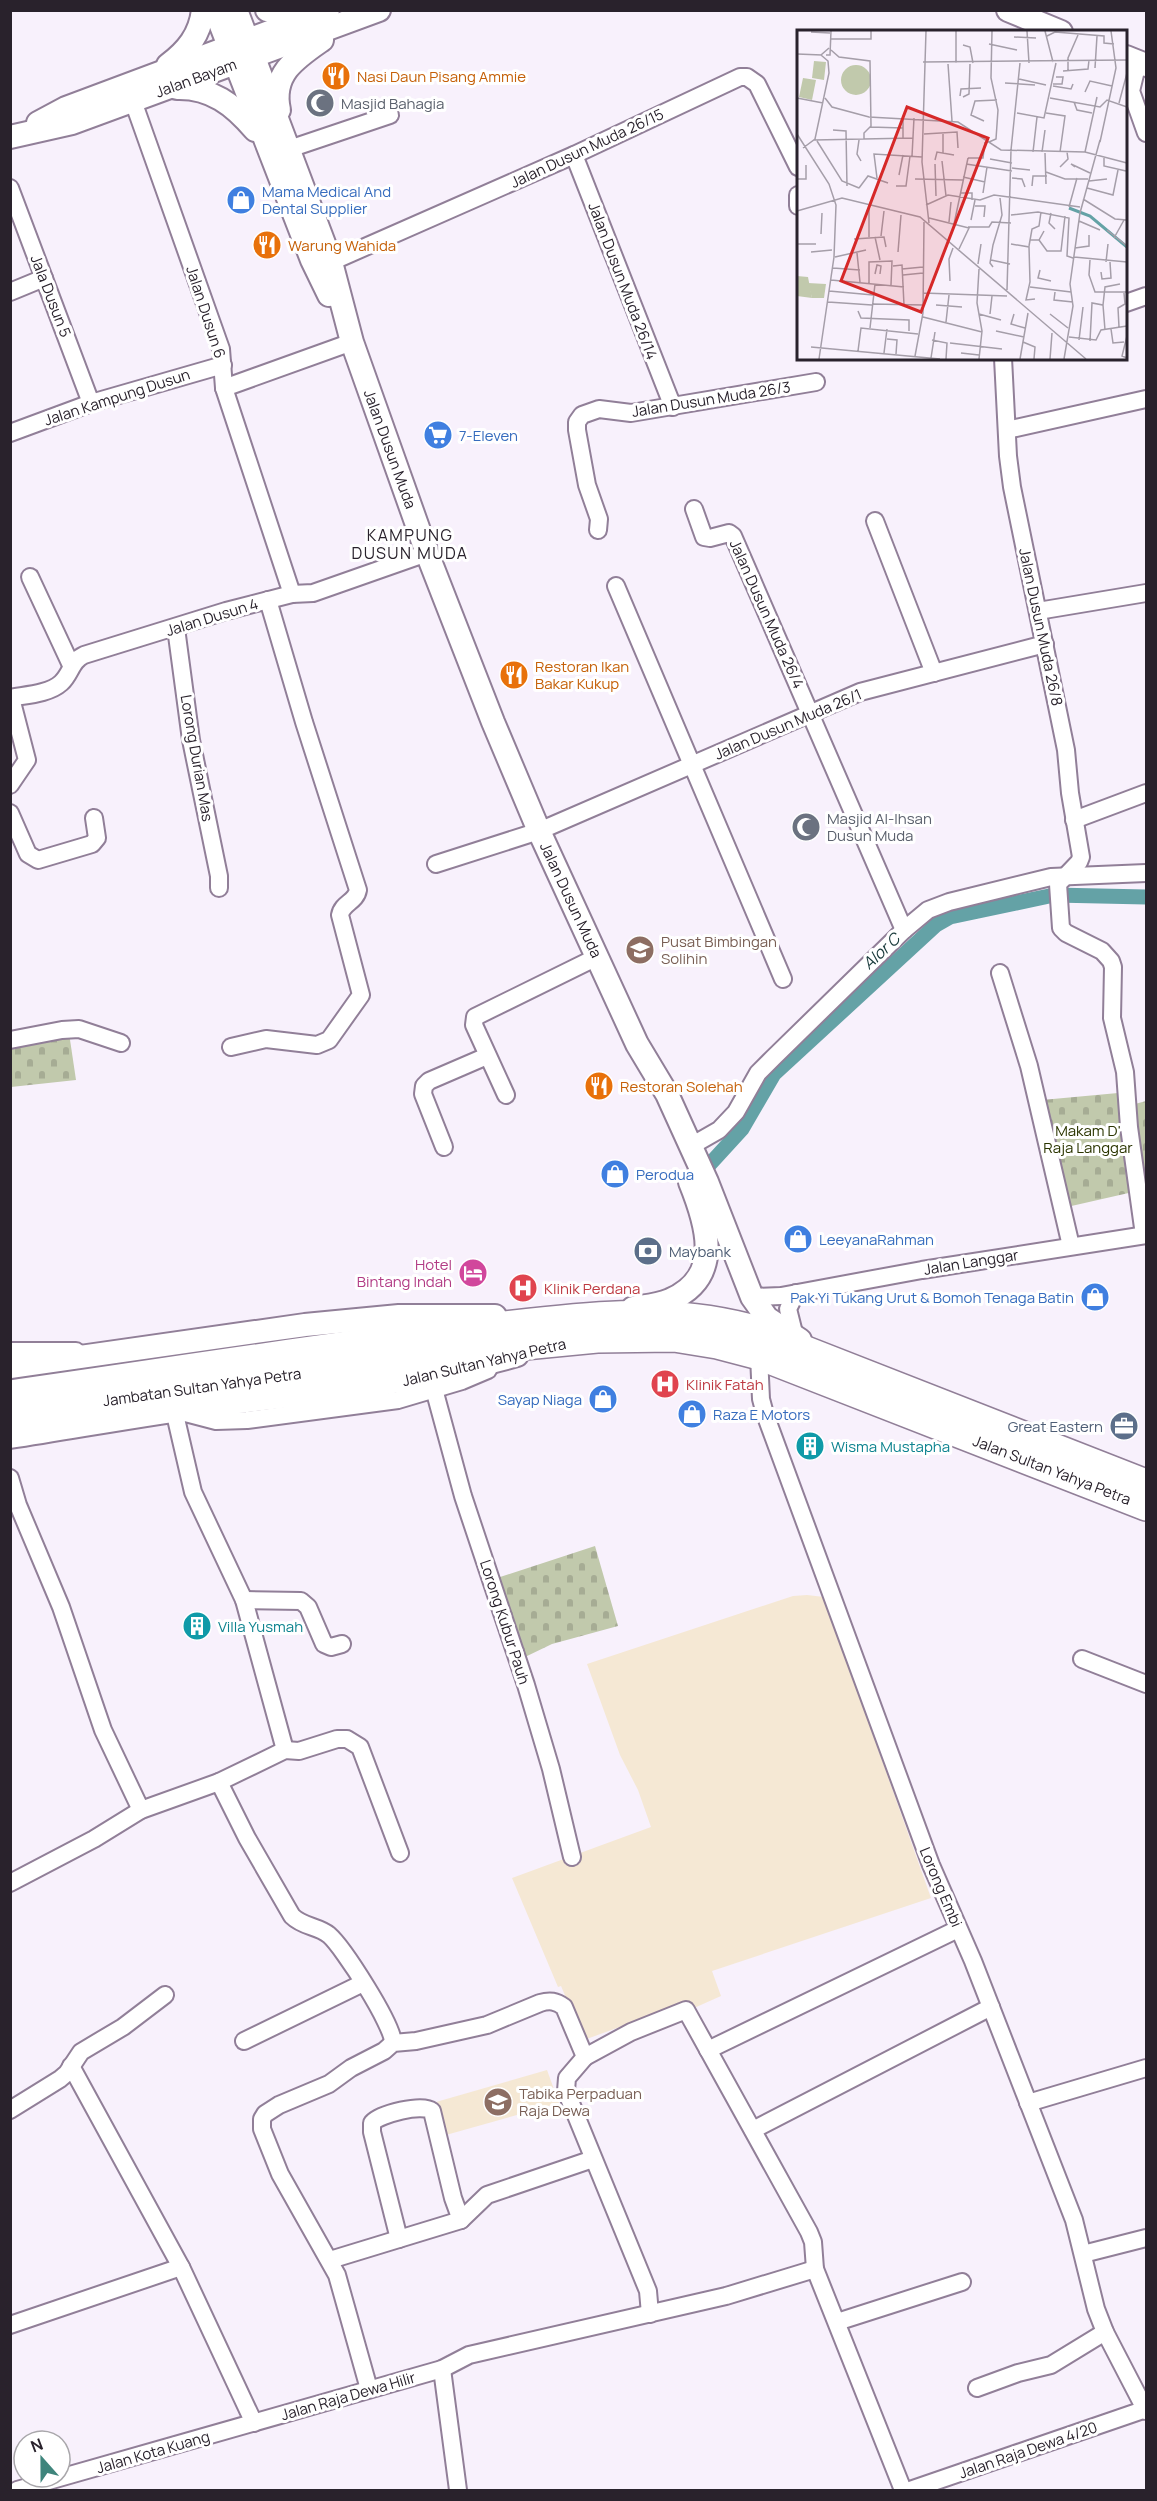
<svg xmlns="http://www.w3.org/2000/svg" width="1157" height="2501" viewBox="0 0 1157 2501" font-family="Manrope,sans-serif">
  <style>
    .education { fill: #f5e8d4 }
    .cemetery { fill: url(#cemetery-stones) }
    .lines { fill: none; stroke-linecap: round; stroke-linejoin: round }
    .canal { stroke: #64a2a6; stroke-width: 15 }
    .minor-casing { stroke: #917f98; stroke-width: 20 }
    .secondary-casing { stroke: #917f98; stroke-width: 26 }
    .trunk-casing { stroke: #917f98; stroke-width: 30 }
    .minor { stroke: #fff; stroke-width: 16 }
    .secondary { stroke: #fff; stroke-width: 22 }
    .trunk { stroke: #fff; stroke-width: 27 }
    .labels { text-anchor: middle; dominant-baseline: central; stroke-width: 6; stroke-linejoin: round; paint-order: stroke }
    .food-label { font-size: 15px; fill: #c56008; stroke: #fff; text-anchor: start }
    .street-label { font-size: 15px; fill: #29222c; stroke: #fff }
    .worship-label { font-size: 15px; fill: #5b616d; stroke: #fff; text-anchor: start }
    .shop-label { font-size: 15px; fill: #366cbe; stroke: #fff; text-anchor: start }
    .education-label { font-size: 15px; fill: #785e54; stroke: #fff; text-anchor: start }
    .park-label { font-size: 15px; fill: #2b3500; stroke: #fff }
    .service-label { font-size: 15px; fill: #4e5e75; stroke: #fff; text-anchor: start }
    .hotel-label { font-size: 15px; fill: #b23c85; stroke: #fff; text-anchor: end }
    .health-label { font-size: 15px; fill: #be3a42; stroke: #fff; text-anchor: start }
    .culture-label { font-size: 15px; fill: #0d838f; stroke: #fff; text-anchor: start }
    .neighbourhood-label { font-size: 16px; letter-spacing: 1.5px; fill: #29222c; stroke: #fff }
    .water-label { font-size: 16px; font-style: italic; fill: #173839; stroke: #fff }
    .inset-river { fill: none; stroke: #64a2a6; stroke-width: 3 }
    .inset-road { fill: none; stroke: #a59ea9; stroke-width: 1.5 }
    .view { fill: #d62828; fill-opacity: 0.15; stroke: #d62828; stroke-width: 3 }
    .inset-edge { fill: none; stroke: #29222c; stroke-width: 3 }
  </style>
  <defs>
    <pattern id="cemetery-stones" width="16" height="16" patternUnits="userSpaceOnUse" patternTransform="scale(1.5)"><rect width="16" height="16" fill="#c1c9ac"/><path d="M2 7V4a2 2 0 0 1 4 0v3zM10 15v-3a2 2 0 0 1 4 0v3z" fill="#a6ac94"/></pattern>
  </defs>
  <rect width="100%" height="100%" fill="#f8f1fc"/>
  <g class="education">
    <polygon points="807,1595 824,1597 931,1898 712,1971 721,1996 694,2008 688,2002 584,2040 561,1986 558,1987 512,1878 651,1827 638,1790 620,1755 587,1664 793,1596"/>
    <polygon points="547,2070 559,2103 446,2135 436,2102"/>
  </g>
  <g class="cemetery">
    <polygon points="69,1033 76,1080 11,1087 10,1041"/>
    <polygon points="1118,1093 1133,1192 1067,1207 1042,1100"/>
    <polygon points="1146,1101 1146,1212 1135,1104"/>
    <polygon points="595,1546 618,1626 552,1644 525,1657 497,1578"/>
  </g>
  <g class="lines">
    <polyline class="canal" points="710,1164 742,1129 774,1074 936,925 950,917 1054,895 1146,897"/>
    <g class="minor-casing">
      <g id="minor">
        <polyline points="1138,62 1131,91 1146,133"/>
        <polyline points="133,101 221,349 224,388 292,594"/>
        <polyline points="289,149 390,115"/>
        <polyline points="574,155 673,407"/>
        <polyline points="10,188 91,403"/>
        <polyline points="798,195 798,206"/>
        <polyline points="331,262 574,155 740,77 747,77 757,84 798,167"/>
        <polyline points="10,292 44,278"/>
        <polyline points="1126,303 1146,296"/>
        <polyline points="1003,358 1008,456 1012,487 1066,750 1070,793 1081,857 1079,862 1058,884 1061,928 1066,933 1102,951 1111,961 1113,967 1112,1018 1125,1072 1129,1127 1144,1235"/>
        <polyline points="224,388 352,342"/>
        <polyline points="1007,430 1146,399"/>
        <polyline points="10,433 91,403 223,365"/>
        <polyline points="694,509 704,537 710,538 729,533 733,536 904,930"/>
        <polyline points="875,521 934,673"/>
        <polyline points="598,530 599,519 587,485 577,430 577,422 582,415 599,409 631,413 816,382"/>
        <polyline points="30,577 71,665"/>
        <polyline points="616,586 783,979"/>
        <polyline points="1038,611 1146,593"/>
        <polyline points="176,628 191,740 219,876 219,888"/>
        <path d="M10 698C25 695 49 694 61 683 71 674 71 661 84 655L226 611 292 594 313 593 427 553"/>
        <polyline points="10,785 27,760 11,698"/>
        <polyline points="10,813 28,854 38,860 92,844 97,838 94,818"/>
        <polyline points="1074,820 1146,793"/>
        <polyline points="436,864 539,831 860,692 1045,644"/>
        <polyline points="1000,973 1029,1066 1071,1246"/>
        <polyline points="10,1040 62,1030 79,1029 121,1043"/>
        <path d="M231 1047 266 1039 317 1045 329 1040 361 995 340 915C342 903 356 902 358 890L304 722 268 600"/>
        <polyline points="506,1095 474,1025 475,1017 597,957"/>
        <polyline points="691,1146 719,1130 736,1112 758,1073 773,1058 904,930 928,910 949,902 1051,877 1146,873"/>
        <polyline points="444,1147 423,1094 424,1086 429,1081 487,1056"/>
        <polyline points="752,1297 781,1296 922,1270 1146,1235"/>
        <polyline points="795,1337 788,1309 796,1293"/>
        <polyline points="10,1351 76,1351"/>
        <polyline points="759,1356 761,1399 765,1414 931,1865 973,1961 1074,2220 1096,2309 1105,2332 1146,2411"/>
        <polyline points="434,1389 463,1496 526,1685 551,1769 572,1857"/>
        <polyline points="10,1478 18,1505 61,1607 103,1730 141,1810"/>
        <polyline points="244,1600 301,1601 308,1607 324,1644 331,1647 342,1644"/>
        <polyline points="1082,1659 1146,1684"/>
        <polyline points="285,1750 244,1600 193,1492 174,1410 216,1421 247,1420 398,1400 462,1381 488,1370"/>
        <path d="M219 1782 247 1838 292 1916C303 1927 318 1926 329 1935 343 1947 394 2026 393 2043"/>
        <polyline points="10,1883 94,1839 141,1810 219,1782 285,1750 299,1751 337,1739 347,1739 360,1747 400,1853"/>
        <polyline points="244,2041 363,1983"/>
        <polyline points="708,2050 958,1929"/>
        <polyline points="585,2057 631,2032 686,2010 809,2232 813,2242 815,2269 903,2490"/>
        <polyline points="71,2066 181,2267 254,2423"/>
        <polyline points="1028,2103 1146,2068"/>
        <polyline points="10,2110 60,2079 67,2073 81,2052 123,2027 165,1995"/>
        <polyline points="753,2130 991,2007"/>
        <path d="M399 2239 372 2132V2123C380 2114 422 2103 432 2111L453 2198 461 2220"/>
        <polyline points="1083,2254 1146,2238"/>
        <polyline points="330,2260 461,2220 487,2195 593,2159"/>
        <polyline points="837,2322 962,2282"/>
        <polyline points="10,2325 181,2267"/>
        <polyline points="442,2369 458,2490"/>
        <polyline points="977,2388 1018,2373 1051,2365 1105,2332"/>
        <path d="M369 2389 337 2275 280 2174 262 2129V2119L265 2114 279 2105 329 2084 351 2068 384 2051 393 2043 416 2041 487 2025 540 2003C550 2000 556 2001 564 2007L585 2057 567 2078 566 2091 648 2291 650 2314"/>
        <polyline points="17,2490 442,2369 469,2355 726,2296 815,2269"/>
        <polyline points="910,2490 1146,2409"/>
      </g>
    </g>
    <g class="secondary-casing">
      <g id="secondary">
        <polyline points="215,10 312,260 329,295"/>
        <polyline points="236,10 331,262 352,342 427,553 493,722 539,831 637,1044 667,1094 707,1182 752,1297 767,1318 800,1340"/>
        <polyline points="267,10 308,15"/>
        <polyline points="1008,10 1061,32"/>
        <polyline points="1126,57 1146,65"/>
        <path d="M168 65C187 51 200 35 203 10"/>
        <path d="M177 88C211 87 234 105 255 130"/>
        <path d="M279 110C271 74 296 58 322 40"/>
        <polyline points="38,123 66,108 328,10"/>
        <polyline points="10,137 72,123 379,10"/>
        <path d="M633 1308C645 1306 659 1305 670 1300 724 1277 707 1224 690 1182"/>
        <polyline points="10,1367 305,1325 399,1316 495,1316"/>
        <path d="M10 1437C81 1426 151 1413 221 1404 321 1392 420 1383 517 1355"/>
      </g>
    </g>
    <g class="trunk-casing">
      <g id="trunk">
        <path d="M10 1394C158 1373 306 1349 455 1331 552 1320 650 1302 747 1327L1146 1483"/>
        <polyline points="10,1415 394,1359 597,1339 674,1338 717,1345 759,1356 1146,1507"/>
      </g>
    </g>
    <use href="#minor" class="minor"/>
    <use href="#secondary" class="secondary"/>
    <use href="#trunk" class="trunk"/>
  </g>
  <defs>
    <g id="restaurant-disc" transform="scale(1.5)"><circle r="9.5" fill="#e8710a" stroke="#fff"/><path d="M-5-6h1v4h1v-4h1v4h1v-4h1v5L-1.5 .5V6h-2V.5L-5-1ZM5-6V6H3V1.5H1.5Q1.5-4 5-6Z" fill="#fff"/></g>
    <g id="mosque-disc" transform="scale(1.5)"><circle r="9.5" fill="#6b7280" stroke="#fff"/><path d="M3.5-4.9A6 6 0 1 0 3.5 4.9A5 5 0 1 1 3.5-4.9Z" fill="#fff"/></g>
    <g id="shop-disc" transform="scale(1.5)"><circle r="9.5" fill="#3f7fe0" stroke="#fff"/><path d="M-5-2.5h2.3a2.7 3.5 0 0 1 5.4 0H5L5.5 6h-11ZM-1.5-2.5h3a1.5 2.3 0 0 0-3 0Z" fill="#fff"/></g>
    <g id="supermarket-disc" transform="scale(1.5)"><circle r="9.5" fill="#3f7fe0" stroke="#fff"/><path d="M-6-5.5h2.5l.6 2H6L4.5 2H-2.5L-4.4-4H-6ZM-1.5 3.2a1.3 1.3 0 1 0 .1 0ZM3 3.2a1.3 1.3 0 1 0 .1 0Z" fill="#fff"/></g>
    <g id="school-disc" transform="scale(1.5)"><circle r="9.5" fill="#8d6e63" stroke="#fff"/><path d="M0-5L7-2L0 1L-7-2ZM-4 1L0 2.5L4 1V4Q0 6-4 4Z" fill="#fff"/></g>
    <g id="bank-disc" transform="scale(1.5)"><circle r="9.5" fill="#5c6f8a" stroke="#fff"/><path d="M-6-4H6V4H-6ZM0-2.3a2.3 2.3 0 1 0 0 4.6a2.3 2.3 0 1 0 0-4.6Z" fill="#fff"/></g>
    <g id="hotel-disc" transform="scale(1.5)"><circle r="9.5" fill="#d1479c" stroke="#fff"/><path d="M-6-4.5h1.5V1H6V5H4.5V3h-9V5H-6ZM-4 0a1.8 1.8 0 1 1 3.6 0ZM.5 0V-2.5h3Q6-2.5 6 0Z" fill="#fff"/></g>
    <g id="hospital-disc" transform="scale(1.5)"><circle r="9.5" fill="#e0444e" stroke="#fff"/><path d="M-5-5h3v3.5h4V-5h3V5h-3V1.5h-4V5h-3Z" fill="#fff"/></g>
    <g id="office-disc" transform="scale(1.5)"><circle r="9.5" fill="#5c6f8a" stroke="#fff"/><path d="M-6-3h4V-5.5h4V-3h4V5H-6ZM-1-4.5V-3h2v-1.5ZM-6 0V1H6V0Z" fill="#fff"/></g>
    <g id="building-disc" transform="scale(1.5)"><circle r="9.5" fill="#0f9aa8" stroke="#fff"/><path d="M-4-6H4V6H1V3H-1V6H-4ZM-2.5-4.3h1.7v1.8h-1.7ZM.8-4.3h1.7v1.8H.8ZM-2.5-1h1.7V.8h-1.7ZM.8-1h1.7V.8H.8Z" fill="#fff"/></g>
  </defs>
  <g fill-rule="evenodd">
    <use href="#restaurant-disc" x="336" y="76"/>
    <use href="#mosque-disc" x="320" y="103"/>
    <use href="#shop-disc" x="241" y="200"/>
    <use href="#restaurant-disc" x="267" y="245"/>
    <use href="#supermarket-disc" x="438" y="435"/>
    <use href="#restaurant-disc" x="514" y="675"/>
    <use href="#mosque-disc" x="806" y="827"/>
    <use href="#school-disc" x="640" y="950"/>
    <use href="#restaurant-disc" x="599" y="1086"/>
    <use href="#shop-disc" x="615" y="1174"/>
    <use href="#shop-disc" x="798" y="1239"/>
    <use href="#bank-disc" x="648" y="1251"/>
    <use href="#hotel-disc" x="473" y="1273"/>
    <use href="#hospital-disc" x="523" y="1288"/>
    <use href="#shop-disc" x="1095" y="1297"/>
    <use href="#hospital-disc" x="665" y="1384"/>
    <use href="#shop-disc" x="603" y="1399"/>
    <use href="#shop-disc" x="692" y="1414"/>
    <use href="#office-disc" x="1124" y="1426"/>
    <use href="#building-disc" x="810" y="1446"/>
    <use href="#building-disc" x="197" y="1626"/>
    <use href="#school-disc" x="498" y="2102"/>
  </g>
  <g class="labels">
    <g class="food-label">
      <text x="357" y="76">Nasi Daun Pisang Ammie</text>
      <text x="288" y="245">Warung Wahida</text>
      <text x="535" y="666">Restoran Ikan<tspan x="535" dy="17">Bakar Kukup</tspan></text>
      <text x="620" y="1086">Restoran Solehah</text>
    </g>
    <g class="street-label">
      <text transform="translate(196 78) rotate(-20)">Jalan Bayam</text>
      <text transform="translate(587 148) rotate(-25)">Jalan Dusun Muda 26/15</text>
      <text transform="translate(623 281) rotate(69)">Jalan Dusun Muda 26/14</text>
      <text transform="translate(51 296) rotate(69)">Jala Dusun 5</text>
      <text transform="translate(206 312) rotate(72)">Jalan Dusun 6</text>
      <text transform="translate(117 397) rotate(-18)">Jalan Kampung Dusun</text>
      <text transform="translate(711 399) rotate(-9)">Jalan Dusun Muda 26/3</text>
      <text transform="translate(390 449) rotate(70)">Jalan Dusun Muda</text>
      <text transform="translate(767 614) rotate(66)">Jalan Dusun Muda 26/4</text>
      <text transform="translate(212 617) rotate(-17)">Jalan Dusun 4</text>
      <text transform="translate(1041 627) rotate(78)">Jalan Dusun Muda 26/8</text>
      <text transform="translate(788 724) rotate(-23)">Jalan Dusun Muda 26/1</text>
      <text transform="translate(197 758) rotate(80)">Lorong Durian Mas</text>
      <text transform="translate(571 900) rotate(65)">Jalan Dusun Muda</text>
      <text transform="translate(971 1262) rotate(-9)">Jalan Langgar</text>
      <text transform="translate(484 1362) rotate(-13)">Jalan Sultan Yahya Petra</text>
      <text transform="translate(202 1387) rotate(-8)">Jambatan Sultan Yahya Petra</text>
      <text transform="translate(1052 1470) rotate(21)">Jalan Sultan Yahya Petra</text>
      <text transform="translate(505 1622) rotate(72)">Lorong Kubur Pauh</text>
      <text transform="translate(941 1887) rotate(67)">Lorong Embi</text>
      <text transform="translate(348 2396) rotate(-16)">Jalan Raja Dewa Hilir</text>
      <text transform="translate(1028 2450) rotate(-19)">Jalan Raja Dewa 4/20</text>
      <text transform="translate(153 2452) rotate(-16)">Jalan Kota Kuang</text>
    </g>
    <g class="worship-label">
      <text x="341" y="103">Masjid Bahagia</text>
      <text x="827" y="818">Masjid Al-Ihsan<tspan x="827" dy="17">Dusun Muda</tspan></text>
    </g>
    <g class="shop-label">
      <text x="262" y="191">Mama Medical And<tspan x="262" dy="17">Dental Supplier</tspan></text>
      <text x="459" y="435">7-Eleven</text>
      <text x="636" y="1174">Perodua</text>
      <text x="819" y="1239">LeeyanaRahman</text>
      <text x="1074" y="1297" text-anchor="end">Pak Yi Tukang Urut &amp; Bomoh Tenaga Batin</text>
      <text x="582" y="1399" text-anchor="end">Sayap Niaga</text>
      <text x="713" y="1414">Raza E Motors</text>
    </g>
    <g class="education-label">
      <text x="661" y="941">Pusat Bimbingan<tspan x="661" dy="17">Solihin</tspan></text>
      <text x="519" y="2093">Tabika Perpaduan<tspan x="519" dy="17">Raja Dewa</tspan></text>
    </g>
    <g class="park-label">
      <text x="1088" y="1130">Makam D'<tspan x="1088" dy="17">Raja Langgar</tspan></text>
    </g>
    <g class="service-label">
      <text x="669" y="1251">Maybank</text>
      <text x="1103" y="1426" text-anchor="end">Great Eastern</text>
    </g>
    <g class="hotel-label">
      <text x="452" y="1264">Hotel<tspan x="452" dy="17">Bintang Indah</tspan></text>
    </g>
    <g class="health-label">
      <text x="544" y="1288">Klinik Perdana</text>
      <text x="686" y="1384">Klinik Fatah</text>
    </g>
    <g class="culture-label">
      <text x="831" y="1446">Wisma Mustapha</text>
      <text x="218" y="1626">Villa Yusmah</text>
    </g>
    <g class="neighbourhood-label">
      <text x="410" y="535">KAMPUNG<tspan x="410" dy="18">DUSUN MUDA</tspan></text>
    </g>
    <g class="water-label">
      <text transform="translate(881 951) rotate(-43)">Alor C</text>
    </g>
  </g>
  <g transform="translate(797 30)">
    <rect width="330" height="330" fill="#f8f1fc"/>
    <path d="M0 246 11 247 15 268 0 266Z" fill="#c1c9ac"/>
    <path d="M11 253 29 254 27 268H15Z" fill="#c1c9ac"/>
    <path d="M17 31 29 32 27 50 15 48ZM44 50a15 15 0 1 1 30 0a15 15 0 1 1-30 0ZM6 48 19 50 15 70 2 67Z" fill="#c1c9ac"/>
    <path class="inset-river" d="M272 178 293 186 330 217"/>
    <path class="inset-road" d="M129 1 125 132 132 193M230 1 232 33M248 1 256 32M14 2 33 3M250 6 258 2 307 6V13L317 14M217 7 239 8M34 9H74V1M192 14 220 20M166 15 173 17 176 33M34 20 42 27 73 31 74 96 67 103V110M0 24 25 25M29 25H33L34 1M126 32 330 30M159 33V1M151 34 155 91M298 38 300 6M266 41 291 39 292 30M271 41V28L281 5M222 49 249 55M208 53 238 55M256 54H265L266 47H259M256 56 274 59 276 54M288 62 293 51 315 56M163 66 164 59 184 58M166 67 172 64 173 34M0 68 26 73M28 68 35 77 72 87 161 92 204 120 288 122 330 133M253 68 303 77 310 70 330 77M277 72 280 80 295 83M322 73 330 43M220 83 247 88 259 33M249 83 268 86 263 122M187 91 174 85 178 71 200 70M73 97 106 98M36 100 49 101 50 156M146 103V123M0 104 32 154 39 175 37 227 22 329M127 104 160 102 161 118M106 108V88M17 110 116 108M62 110 60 124 64 131M20 111 45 151 62 158M192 112 199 109 201 80 194 48 195 1M303 112 319 38 314 1M6 118 18 109 32 43 31 31 24 25 32 18M236 122 240 87M245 122 248 100M288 122 300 67M248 123 249 154M115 126 117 88M171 128H186L188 112M307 128V136L329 141M193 129 215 133M138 130 140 122 157 125M145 131 149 166M138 134 139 166M169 134 215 141M263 137 271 129 270 122M278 137 274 134 293 143M215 138 233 140M249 142 268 149H291M102 145 106 125M166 147 188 152M80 148 77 124 125 127M215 148 225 149 228 157M0 149H9V135M118 149 166 150M292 151 310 149M99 156H109L113 126M235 156 236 146H250M62 158 71 146 91 153M290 158 316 165 321 140M163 163H175V170M186 163 190 137M286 169 318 189 330 190M129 175 151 165 183 170 197 165 283 177M178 176H188L187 187M272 177 280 148M0 181 45 168 123 187 289 329M254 183 252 193 258 199M214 185 241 182 272 188 270 226 276 228M132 188 172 198 162 219M174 190 178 170M282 191 303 200M152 192 154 172M157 194 171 128M171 197H192L195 192 214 193M310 200 330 216M24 204 25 183M84 206 87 181M72 207V177M78 207 83 230M317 208 327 190M57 209 87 207 89 217M233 210H242L247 201M242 210 250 221H264L268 186M0 214H19M214 214 232 217 233 252 229 270 238 269M232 216 235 199 242 196 244 182M278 218 292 216V205M14 222 35 220M101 222 104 185M60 223 63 252M38 227 69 220M277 227 330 232M194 230 213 234M293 230 292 245 298 262H330M309 232 311 214M181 234 184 214M96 236 105 235 107 275M196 237 193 233 196 215 205 185 203 168M36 238 63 240M105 239 126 237M243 240 241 248 254 251M304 242 305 249 314 248 313 232M78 244 80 235 84 236 83 244M106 245 126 243M34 250 107 257M153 251 152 229 156 218M72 253V232L95 231 94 255M233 257 274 262M210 260 214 120 223 33M32 261 76 265M258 262 257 270 276 272M126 263 210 266M31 272 75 275M75 274 126 275M139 275 165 277M306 275 308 300M61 281 64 288 112 290V301M182 284 204 290M193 284 195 266M217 284 214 294 228 298M253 284 271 298M126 287 185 302M149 292 152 265M322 297 321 278 328 274 327 263M73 298 78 254M314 299 316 313 327 312M199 301 227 307M330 306 325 326 330 328M272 307 299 310 304 300 330 296M90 309 100 310 99 324M135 310 150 313 149 329M282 310 286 277M293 311 295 273 306 275 308 257 323 254M226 312 238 317 237 329M153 313 205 319M14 317 143 329M61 321 64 298 121 304M87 323 90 299M164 323 182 325M118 326 126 283 127 192M134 328 138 302M182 329 185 301 180 273 182 239M223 329 231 283M253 329 255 303M267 329 276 276 273 254 283 183 303 110"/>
    <path class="view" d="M110 77 191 108 124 282 44 251Z"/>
    <rect width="330" height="330" class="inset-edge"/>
  </g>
  <rect width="1157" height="2501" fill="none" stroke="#29222c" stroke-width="24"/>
  <g transform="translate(42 2459) rotate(339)"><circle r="28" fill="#ffffff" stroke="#a9a7ab" stroke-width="1.5"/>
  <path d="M0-4.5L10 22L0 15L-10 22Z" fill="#3f857c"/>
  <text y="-9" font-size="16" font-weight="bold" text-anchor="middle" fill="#29222c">N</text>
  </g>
</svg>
